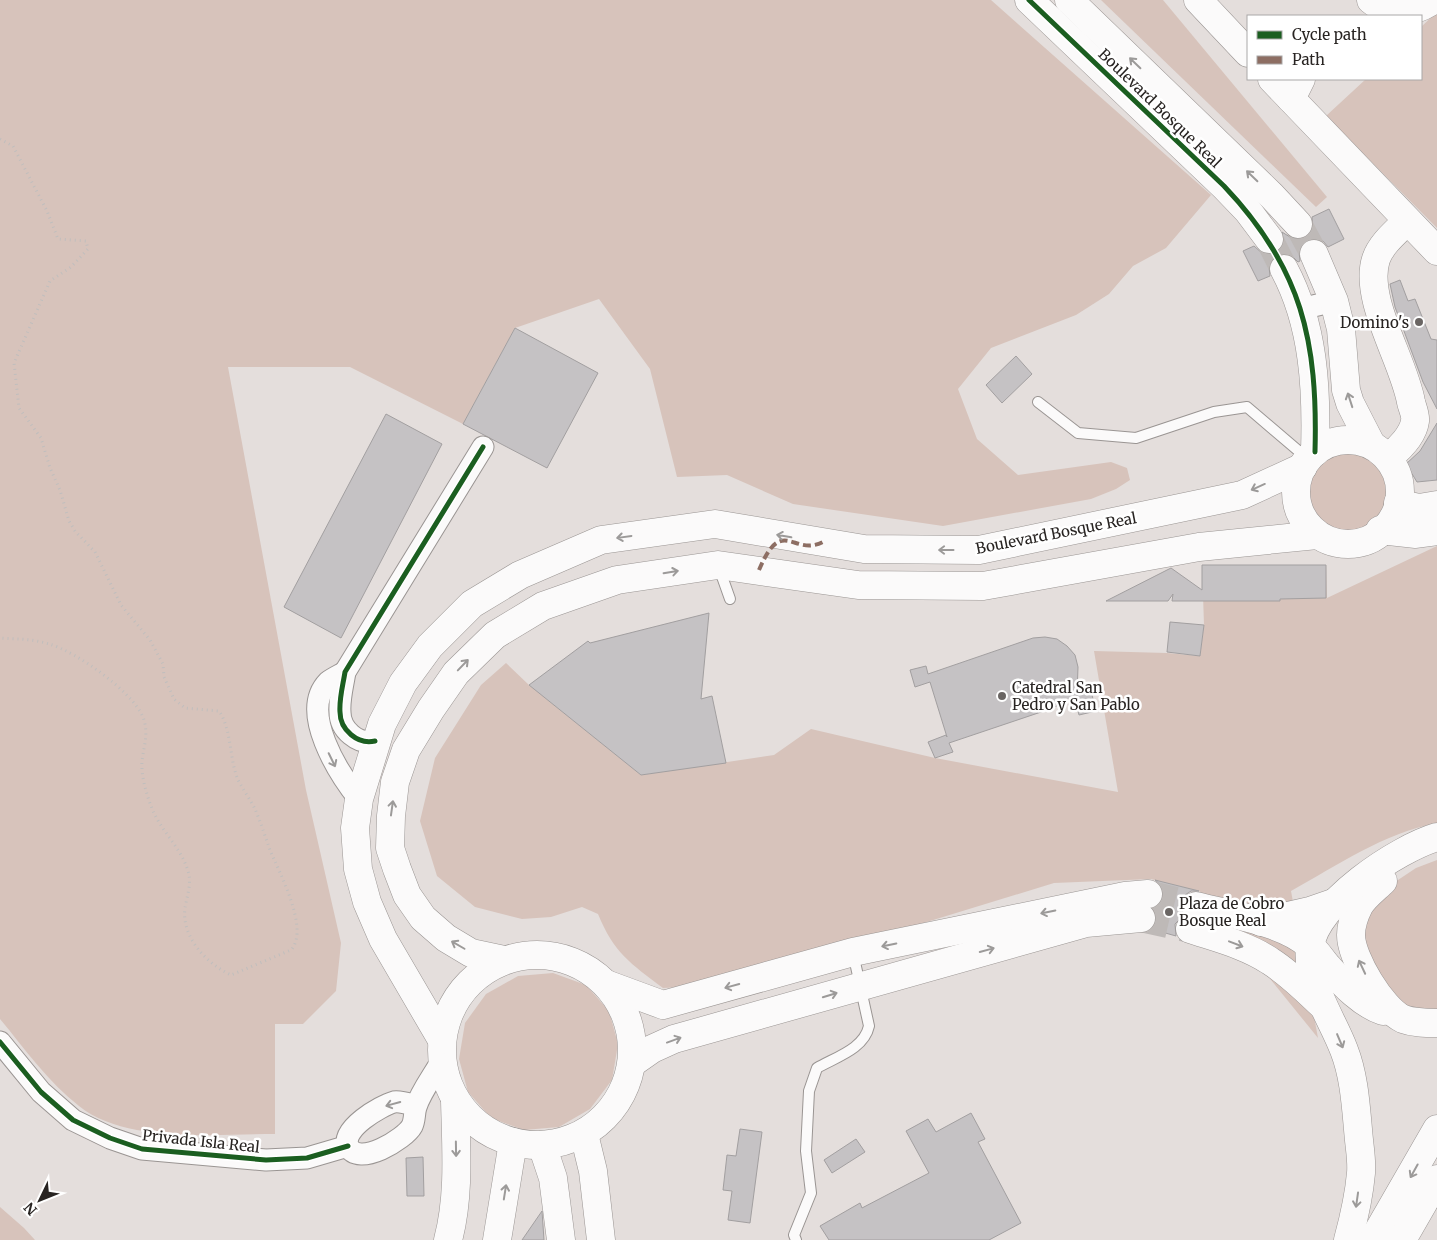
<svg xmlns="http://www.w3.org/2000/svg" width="1437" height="1240" viewBox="0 0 1437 1240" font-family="Merriweather,serif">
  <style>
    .green { fill: #d7c3bb }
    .building { fill: #c5c2c4; stroke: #a29fa0 }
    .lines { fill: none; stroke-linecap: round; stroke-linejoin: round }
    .secondary-tunnel { stroke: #beb9b7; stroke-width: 28; stroke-dasharray: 28 14; stroke-linecap: butt }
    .highway-tunnel { stroke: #beb9b7; stroke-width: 28; stroke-dasharray: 28 14; stroke-linecap: butt }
    .lane-casing { stroke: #9a9593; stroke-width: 12 }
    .street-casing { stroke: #9a9593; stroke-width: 23 }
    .secondary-casing { stroke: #9a9593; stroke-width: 29 }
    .primary-casing { stroke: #9a9593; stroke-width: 29 }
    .highway-casing { stroke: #9a9593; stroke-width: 29 }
    .path { stroke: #c0bebd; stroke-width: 3; stroke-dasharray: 1 4; stroke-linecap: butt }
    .lane { stroke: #fbfafa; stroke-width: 10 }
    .street { stroke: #fbfafa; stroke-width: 21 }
    .secondary { stroke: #fbfafa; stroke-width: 28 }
    .primary { stroke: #fbfafa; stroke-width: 28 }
    .highway { stroke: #fbfafa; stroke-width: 28 }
    .quiet { stroke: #8d6e63; stroke-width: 4; stroke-dasharray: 8 4; stroke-linecap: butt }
    .cycleway-casing { stroke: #fff; stroke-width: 8 }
    .cycleway { stroke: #1b5e20; stroke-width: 5 }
    .oneway { stroke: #9c9a99 }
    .poi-dot { fill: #6a6563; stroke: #fff; stroke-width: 2 }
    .labels { text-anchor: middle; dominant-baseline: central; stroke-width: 5; stroke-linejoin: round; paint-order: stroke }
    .street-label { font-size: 15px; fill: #282422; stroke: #fff }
    .poi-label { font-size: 15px; fill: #282422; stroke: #fff; text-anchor: start }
  </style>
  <rect width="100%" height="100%" fill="#e4dedc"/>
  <g class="green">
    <path d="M0 0H991L1211 195 1166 248 1133 266 1109 294 1076 315 991 348 958 389 977 439 1018 475 1111 462 1127 468 1130 480 1116 489 1091 499 943 526 793 504 727 475 677 477 650 369 599 299 515 328 463 424 350 367H228L306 790 341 943 336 991 303 1024H275V1134C218 1134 126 1144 79 1106 48 1082 25 1049 0 1019Z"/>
    <polygon points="1101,0 1163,0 1327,197 1316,207"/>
    <polygon points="1437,12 1437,228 1326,116 1366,79 1421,79 1421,27"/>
    <path d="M1352 449C1425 466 1382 553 1330 531 1321 527 1311 518 1309 510 1298 475 1319 454 1352 449Z"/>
    <path d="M1437 546V823C1384 833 1338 865 1291 891L1318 1038 1199 891 1151 879 1054 883 721 985 663 988C630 963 614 953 598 914L582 907 551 917 522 919 475 907 437 876 420 821 435 758 481 685 506 663 529 685 641 775 774 755 811 729 935 758 1118 792 1094 651 1167 653 1200 656 1204 625 1202 565H1326L1327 598Z"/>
    <polygon points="1437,860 1437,1017 1403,1011 1363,950 1363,918 1383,890 1416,868"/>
    <polygon points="553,973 586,985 609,1011 618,1044 612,1080 590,1109 559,1127 524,1130 491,1118 468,1092 459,1059 465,1023 486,994 518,976"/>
    <polygon points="0,1207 24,1228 35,1240 0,1240"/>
  </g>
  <g class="building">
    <polygon points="1329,209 1344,239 1328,247 1323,241 1316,239 1307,240 1302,244 1299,252 1300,261 1298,262 1293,257 1286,254 1277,255 1272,260 1269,267 1270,276 1258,281 1243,251 1254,246 1263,254 1270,255 1278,252 1284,245 1282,232 1293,239 1302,239 1309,235 1313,229 1312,217"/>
    <polygon points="1400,280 1408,301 1415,299 1431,339 1437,340 1437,409 1423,382 1395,307 1390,284"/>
    <polygon points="515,328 598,373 547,468 463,424"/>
    <polygon points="1016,356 1032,374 1002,403 986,385"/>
    <polygon points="386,414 442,444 341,638 284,607"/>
    <polygon points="1437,423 1437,480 1417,482 1406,464 1420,451"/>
    <polygon points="1202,565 1326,565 1326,598 1280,599 1280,601 1172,601 1173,594 1168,601 1106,601 1171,568 1202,590"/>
    <polygon points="709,613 701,699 712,696 726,763 641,775 529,685 588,641 590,643"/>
    <polygon points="1170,622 1204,625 1200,656 1167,652"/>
    <polygon points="1045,637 1057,639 1067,646 1075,655 1078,667 1077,694 1053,708 949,743 953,752 935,758 928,742 946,735 947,737 930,682 915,687 910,670 926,666 928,674 1033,638"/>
    <polygon points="1091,691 1096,711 1079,715 1074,696"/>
    <polygon points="1155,880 1199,891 1191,891 1185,895 1181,902 1184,915 1175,924 1176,936 1151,929 1157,917 1153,908 1162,901 1164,893 1161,885"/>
    <polygon points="971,1113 985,1139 978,1142 1021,1223 989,1240 829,1240 820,1226 860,1203 862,1208 929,1173 906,1131 928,1119 936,1132"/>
    <polygon points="740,1129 762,1132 750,1223 728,1220 732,1191 723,1190 727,1155 736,1156"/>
    <polygon points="856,1139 865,1152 832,1173 824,1160"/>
    <polygon points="423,1157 424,1196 407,1196 406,1158"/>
    <polygon points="542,1211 544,1240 522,1240"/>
  </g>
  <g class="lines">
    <g class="secondary-tunnel">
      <polyline points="1298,224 1314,254"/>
      <polyline points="1269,239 1284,269"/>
    </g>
    <g class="highway-tunnel">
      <polyline points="1148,894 1196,906"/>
      <polyline points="1141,918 1190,929"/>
    </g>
    <g class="lane-casing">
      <g id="lane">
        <polyline points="1038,402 1078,433 1136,438 1214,412 1247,407 1308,459"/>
        <polyline points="719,568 730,599"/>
        <path d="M796 1240 794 1235 811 1193 806 1151 809 1091 817 1068C836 1057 864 1049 869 1026L853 953"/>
      </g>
    </g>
    <g class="street-casing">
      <g id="street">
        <polyline points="1301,309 1334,301"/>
        <path d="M345 672C340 675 333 678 328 682 299 712 339 774 359 799"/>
        <path d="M375 741C358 745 340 730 340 712 339 699 343 685 345 672L483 447"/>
        <polyline points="0,1042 41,1092 73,1120 110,1138 142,1149 266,1160 307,1158 348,1146"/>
        <path d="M416 1106C409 1104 401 1101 394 1102 380 1106 341 1129 348 1146 358 1168 405 1139 412 1126 415 1120 414 1113 416 1107 421 1091 434 1075 442 1060"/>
      </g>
    </g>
    <g class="secondary-casing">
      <g id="secondary">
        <polyline points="1029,0 1224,186 1248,211 1269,239"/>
        <polyline points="1069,0 1271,195 1298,224"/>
        <path d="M1371 0C1390 16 1413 14 1433 0"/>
        <polyline points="1291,99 1301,79"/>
        <polyline points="1314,254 1334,301 1341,329 1346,390 1350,403 1371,444"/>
        <path d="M1284 269C1314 325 1317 390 1315 452"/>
        <circle cx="1348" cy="492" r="52"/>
        <path d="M1389 457C1399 449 1413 435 1415 421 1416 415 1412 407 1411 402 1404 361 1363 299 1376 259 1381 244 1396 232 1407 221"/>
        <polyline points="1398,503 1419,508 1437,505"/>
        <polyline points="1380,530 1416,534 1437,531"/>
        <circle cx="537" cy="1050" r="95"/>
        <polyline points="504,960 471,953 446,938 423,918 407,895 397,869 390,848 391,816 395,782 406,750 431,709 456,673 495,635 543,606 617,580 718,565 858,585 983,586 1199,547 1317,535"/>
        <polyline points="442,1040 383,939 367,902 358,869 355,828 359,799 382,724 403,683 430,646 472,604 520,575 601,540 715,524 864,549 979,550 1242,495 1303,467"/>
        <polyline points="584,1134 593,1171 601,1240"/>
        <polyline points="542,1145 553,1178 561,1240"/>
        <path d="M448 1240C460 1195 456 1146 455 1100"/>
        <polyline points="497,1240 513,1142"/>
      </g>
    </g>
    <g class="primary-casing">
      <g id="primary">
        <polyline points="1198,0 1248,53"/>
        <polyline points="1272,79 1437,251"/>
      </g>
    </g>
    <g class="highway-casing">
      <g id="highway">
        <path d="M1383 881C1376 888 1364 897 1359 906 1355 914 1351 926 1351 935 1351 958 1382 1009 1403 1019 1414 1023 1425 1023 1437 1023"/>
        <path d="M1196 906C1230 915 1282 921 1309 945 1317 951 1322 961 1329 968 1344 985 1362 1004 1383 1011"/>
        <polyline points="1261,922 1310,911 1336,902"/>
        <path d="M1190 929C1217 938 1246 945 1270 961 1289 973 1305 989 1321 1004"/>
        <polyline points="606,984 663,1005 853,952 1125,896 1148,894"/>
        <polyline points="632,1063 652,1049 674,1039 1086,923 1141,918"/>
        <path d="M1348 1240C1354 1218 1359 1196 1361 1173 1362 1162 1360 1150 1359 1140 1356 1110 1355 1078 1344 1050 1332 1018 1306 983 1310 947 1315 903 1397 849 1437 837"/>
        <polyline points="1373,1240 1437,1129"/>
        <polyline points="1402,1240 1437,1179"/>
      </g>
    </g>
    <path class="path" d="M0 139 13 146 47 211 58 239 86 241 88 249 71 267 50 281 14 363 19 408 41 438 50 468 60 490 69 521 75 531 95 552 121 605 150 640 163 664 164 677 174 699 185 708 219 711C232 730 229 758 238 780 243 789 249 798 254 807 260 820 265 836 270 850 279 872 310 929 291 950L231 975C207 964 181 937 185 908 187 896 192 883 188 871 181 847 159 829 151 806 146 793 141 775 142 761 144 745 149 733 143 717 132 691 75 651 49 644 33 639 17 639 0 638"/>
    <use href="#lane" class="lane"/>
    <use href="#street" class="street"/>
    <use href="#secondary" class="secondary"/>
    <use href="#primary" class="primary"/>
    <use href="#highway" class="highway"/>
    <path class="quiet" d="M759 570C782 515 793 557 823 542"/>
    <g class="cycleway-casing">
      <g id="cycleway">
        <path d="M1029 0 1224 186C1302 268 1318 341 1315 452"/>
        <path d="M375 741C358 745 340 730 340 712 339 699 343 685 345 672L483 447"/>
        <polyline points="0,1042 41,1092 73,1120 110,1138 142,1149 266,1160 307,1158 348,1146"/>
      </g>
    </g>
    <use href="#cycleway" class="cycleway"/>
  </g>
  <defs><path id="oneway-shaft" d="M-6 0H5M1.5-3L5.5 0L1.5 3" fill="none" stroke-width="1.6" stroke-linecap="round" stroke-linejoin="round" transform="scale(1.25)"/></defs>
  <g class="oneway">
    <use href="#oneway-shaft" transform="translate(1135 63) rotate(-136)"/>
    <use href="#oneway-shaft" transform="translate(1252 176) rotate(-136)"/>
    <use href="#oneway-shaft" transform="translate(1350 400) rotate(-108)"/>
    <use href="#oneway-shaft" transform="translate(1258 487) rotate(156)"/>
    <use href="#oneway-shaft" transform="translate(784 536) rotate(-170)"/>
    <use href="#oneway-shaft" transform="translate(624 537) rotate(172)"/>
    <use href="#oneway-shaft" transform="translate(946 550) rotate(-180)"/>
    <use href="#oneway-shaft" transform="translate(671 572) rotate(-9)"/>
    <use href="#oneway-shaft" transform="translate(463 665) rotate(-46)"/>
    <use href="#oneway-shaft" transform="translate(332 760) rotate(64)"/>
    <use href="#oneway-shaft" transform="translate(392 808) rotate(-82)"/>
    <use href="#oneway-shaft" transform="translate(1048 912) rotate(168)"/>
    <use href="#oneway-shaft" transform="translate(1236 944) rotate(21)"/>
    <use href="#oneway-shaft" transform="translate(458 945) rotate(-150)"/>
    <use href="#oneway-shaft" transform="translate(889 945) rotate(168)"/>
    <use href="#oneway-shaft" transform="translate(987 950) rotate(-15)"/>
    <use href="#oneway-shaft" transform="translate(1362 967) rotate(-115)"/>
    <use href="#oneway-shaft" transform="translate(732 986) rotate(165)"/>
    <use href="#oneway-shaft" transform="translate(830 995) rotate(-17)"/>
    <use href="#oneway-shaft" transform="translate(674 1040) rotate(-20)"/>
    <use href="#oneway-shaft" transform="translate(1340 1041) rotate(67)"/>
    <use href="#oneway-shaft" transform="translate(393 1104) rotate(165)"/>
    <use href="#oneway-shaft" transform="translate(456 1149) rotate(89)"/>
    <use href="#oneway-shaft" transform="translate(1414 1171) rotate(119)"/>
    <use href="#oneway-shaft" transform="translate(505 1192) rotate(-81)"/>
    <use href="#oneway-shaft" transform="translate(1357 1200) rotate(98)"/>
  </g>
  <g class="poi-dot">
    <circle cx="1419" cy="322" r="5"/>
    <circle cx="1002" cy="696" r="5"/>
    <circle cx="1169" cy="912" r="5"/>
  </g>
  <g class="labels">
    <g class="street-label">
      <text transform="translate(1160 108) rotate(44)">Boulevard Bosque Real</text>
      <text transform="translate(1056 533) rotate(-11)">Boulevard Bosque Real</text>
      <text transform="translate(201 1141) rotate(6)">Privada Isla Real</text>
    </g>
    <g class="poi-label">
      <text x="1409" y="322" text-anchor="end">Domino's</text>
      <text x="1012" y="687">Catedral San<tspan x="1012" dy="17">Pedro y San Pablo</tspan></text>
      <text x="1179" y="903">Plaza de Cobro<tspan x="1179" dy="17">Bosque Real</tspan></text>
    </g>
  </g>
  <rect x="1247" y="15" width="175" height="65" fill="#ffffff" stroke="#a9a7a7"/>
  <rect x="1257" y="31" width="25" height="8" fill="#1b5e20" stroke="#a9a7a7"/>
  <text x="1292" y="40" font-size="15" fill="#282422">Cycle path</text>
  <rect x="1257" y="56" width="25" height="8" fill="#8d6e63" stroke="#a9a7a7"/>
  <text x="1292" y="65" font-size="15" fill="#282422">Path</text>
  <g transform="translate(40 1200) rotate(227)" stroke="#ffffff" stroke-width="4" paint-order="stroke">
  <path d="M0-4L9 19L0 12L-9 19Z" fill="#282422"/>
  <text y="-8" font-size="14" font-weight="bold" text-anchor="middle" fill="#282422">N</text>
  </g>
</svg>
